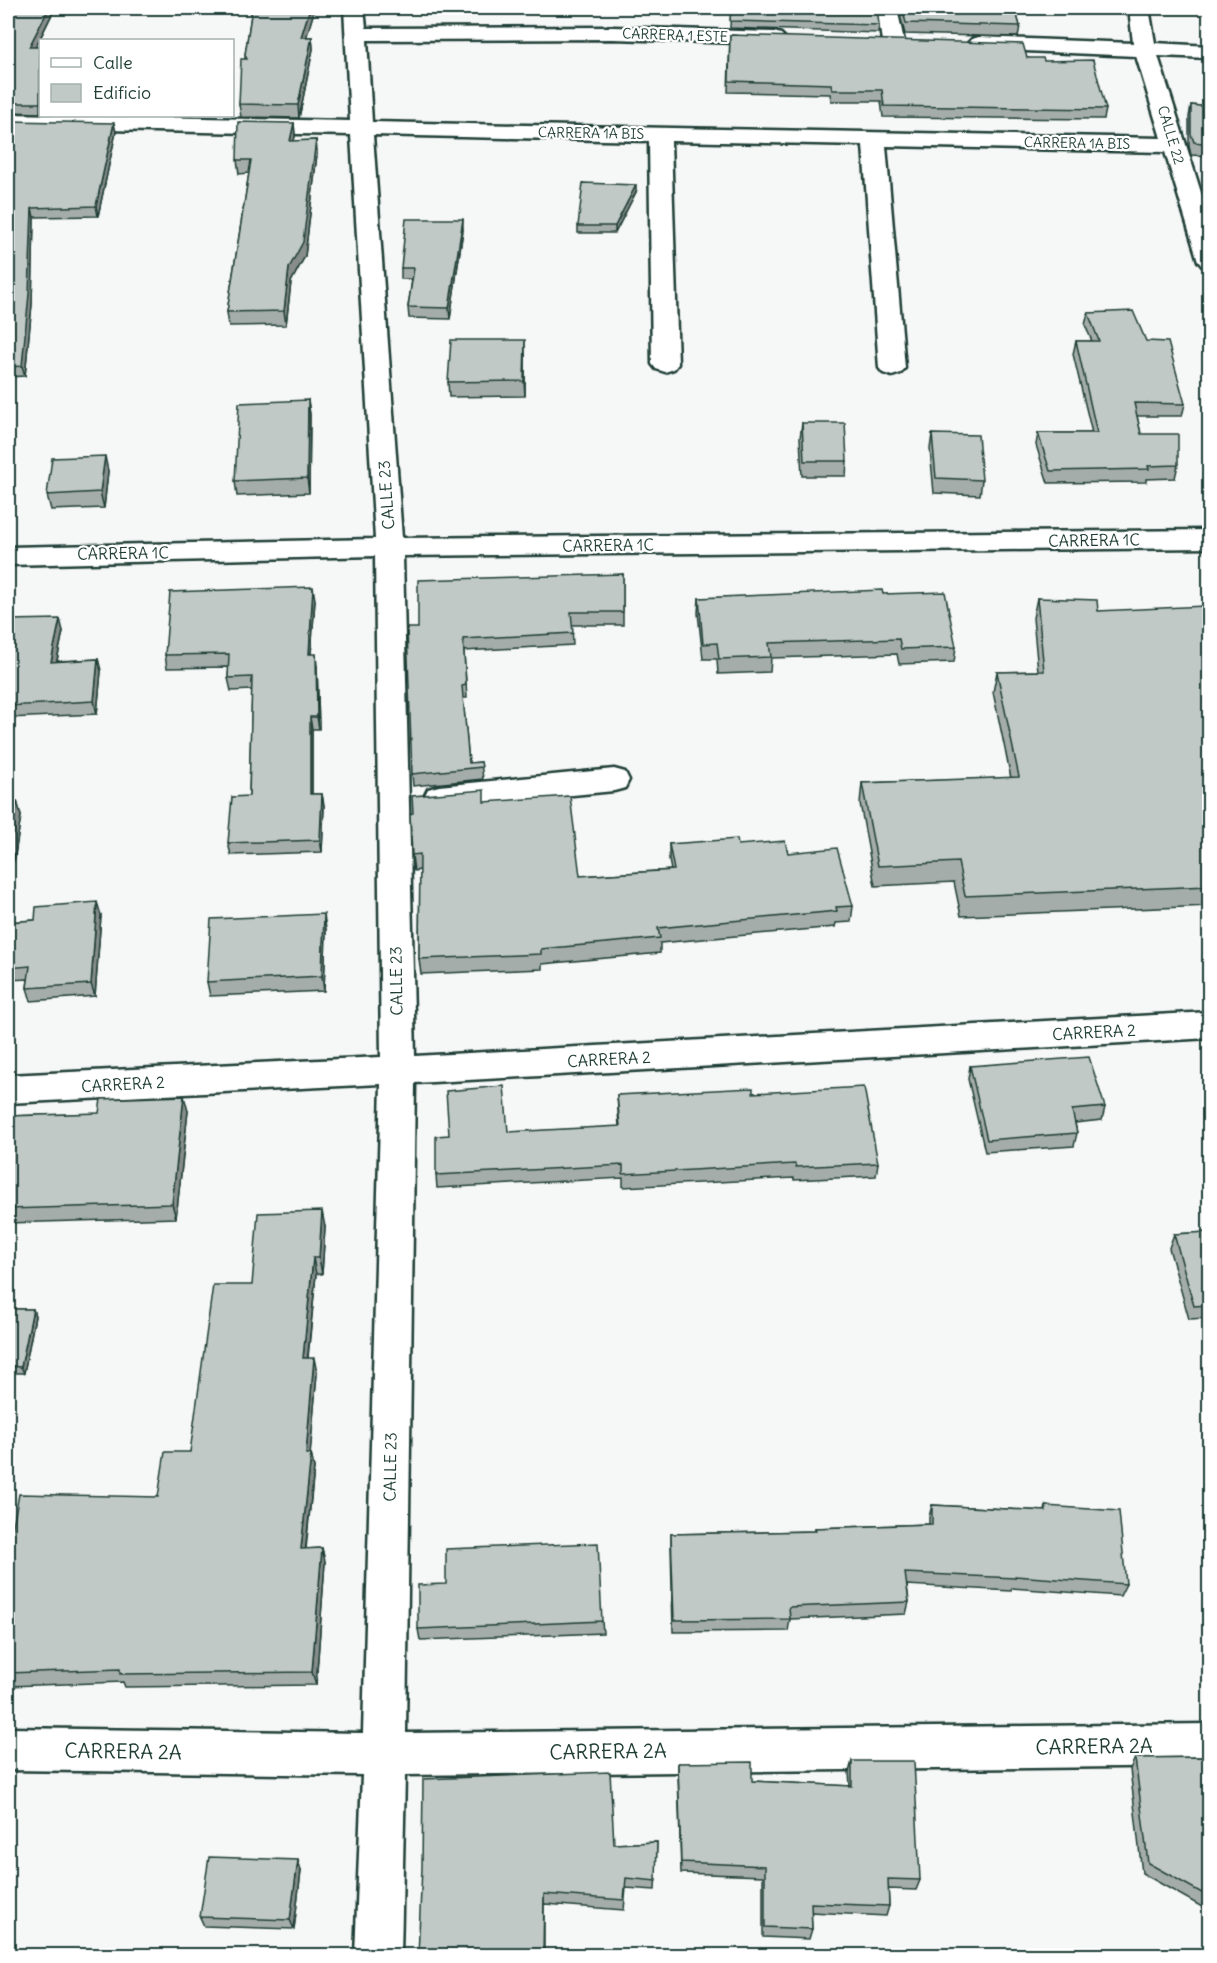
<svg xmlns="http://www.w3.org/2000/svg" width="1217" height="1963" viewBox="0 0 1217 1963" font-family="Delius,sans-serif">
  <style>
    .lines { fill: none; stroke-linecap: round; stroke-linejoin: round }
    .minor-casing { stroke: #1f3d34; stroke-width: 5 }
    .minor { fill: #fff; fill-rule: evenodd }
    .wall { fill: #a5adaa; stroke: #1f3d34; stroke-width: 1.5 }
    .shaded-wall { fill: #868d8b; stroke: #1f3d34; stroke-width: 1.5 }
    .building { fill: #c0c9c6; stroke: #1f3d34; stroke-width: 1.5 }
    .labels { text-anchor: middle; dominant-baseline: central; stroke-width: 4.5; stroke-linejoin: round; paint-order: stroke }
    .far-street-label { font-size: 14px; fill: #1f3d34; stroke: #fff }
    .street-label { font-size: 16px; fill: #1f3d34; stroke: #fff }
    .near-street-label { font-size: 20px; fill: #1f3d34; stroke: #fff }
  </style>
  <rect width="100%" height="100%" fill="#f6f7f7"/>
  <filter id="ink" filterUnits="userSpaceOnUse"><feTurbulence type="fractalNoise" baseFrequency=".0167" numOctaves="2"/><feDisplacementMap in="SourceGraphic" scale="12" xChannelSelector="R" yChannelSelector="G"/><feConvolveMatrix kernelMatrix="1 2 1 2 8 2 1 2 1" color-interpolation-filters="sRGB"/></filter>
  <g filter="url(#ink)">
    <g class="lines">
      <g class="minor-casing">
        <g id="minor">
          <polygon points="344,8 364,8 366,28 613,27 774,32 781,34 785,38 781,42 774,44 613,39 367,40 372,122 1161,138 1136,56 979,49 972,47 968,43 972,39 979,37 1133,43 1129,8 1149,8 1155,43 1210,46 1210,58 1158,56 1210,221 1210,268 1202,266 1198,261 1165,152 886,146 905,368 901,373 892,376 883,373 879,368 863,145 671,141 678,364 674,369 665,372 656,369 652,364 649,141 373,135 402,538 1210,530 1210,548 403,556 415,1056 1210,1012 1210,1038 415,1083 406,1733 1210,1724 1210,1766 405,1775 401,1956 355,1956 362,1775 8,1770 8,1728 363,1733 381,1084 8,1103 8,1075 381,1057 375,556 8,565 8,547 375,539 351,135 8,128 8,114 350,121"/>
          <polygon points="877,8 897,8 904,41 900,45 893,47 886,45 882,41"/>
          <polygon points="614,769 625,772 629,780 625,788 614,791 439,808 428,805 424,797 428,789 439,786"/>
        </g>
      </g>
      <use href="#minor" class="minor"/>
    </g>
    <g class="wall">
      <polygon points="8,8 55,8 36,47 40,47 40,113 8,112"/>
      <polygon points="252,8 315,8 306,37 312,37 313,49 299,118 241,117 239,104 245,59 245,55"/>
      <polygon points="731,8 879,25 878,33 730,28"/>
      <polygon points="898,8 1015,8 1020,26 1018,37 905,34"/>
      <polygon points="1185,8 1209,8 1209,10"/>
      <polygon points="730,35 1027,58 1044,61 1106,109 1104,119 883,117 881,101 831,101 830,94 728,92"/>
      <polygon points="1191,105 1209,107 1209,156 1191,155 1189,146 1189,117"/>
      <polygon points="8,121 116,132 98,216 34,217 32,304 25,376 8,377"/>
      <polygon points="294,123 295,136 294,141 316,140 317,154 305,256 291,282 286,325 229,326 227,312 249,173 239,174 237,160"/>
      <polygon points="636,192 615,233 578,233 578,226"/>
      <polygon points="463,230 450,319 409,318 408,307 412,279 401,279 401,268"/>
      <polygon points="1088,313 1146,341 1185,404 1182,416 1137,416 1141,434 1178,465 1175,478 1146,479 1146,482 1048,483 1036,445 1038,433 1092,433 1073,354 1076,341 1092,341 1085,325"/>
      <polygon points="525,354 525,396 449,397 448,382"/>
      <polygon points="308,400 310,415 309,493 237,496 235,481"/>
      <polygon points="802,423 847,461 846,476 802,476 800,438"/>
      <polygon points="932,434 982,480 980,495 934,493 930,449"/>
      <polygon points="108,471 104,508 51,510 47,495"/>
      <polygon points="623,574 623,625 572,625 573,645 464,651 467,698 463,698 469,763 481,762 483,779 413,786 412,774 418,628"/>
      <polygon points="883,594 956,647 954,662 899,664 897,654 771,658 770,672 718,674 717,659 703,659 698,613 699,598"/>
      <polygon points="1037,598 1098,611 1209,618 1209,906 961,916 954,882 875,886 860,803 862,783 1011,778 993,692 997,672 1038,671 1033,618"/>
      <polygon points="315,600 311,654 317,666 319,729 312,729 312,794 322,794 324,806 322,852 231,855 228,843 249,796 252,690 231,691 228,678 229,667 167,668 165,655"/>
      <polygon points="8,620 63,631 57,661 98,659 101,671 97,714 8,718"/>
      <polygon points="17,801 21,816 14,861 8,862 8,802"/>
      <polygon points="484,802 580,876 671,870 669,860 669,844 738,845 788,853 853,906 851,922 836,923 835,927 660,943 660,953 542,964 542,969 421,974 419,959 420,870 414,871 412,855"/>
      <polygon points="101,915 95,996 31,1001 27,988 28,979 8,980 8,922"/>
      <polygon points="326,929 324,991 210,996 207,982"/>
      <polygon points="970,1066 1105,1107 1102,1120 1075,1123 1077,1133 1074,1146 985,1152 968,1079"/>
      <polygon points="753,1093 878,1163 876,1176 794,1180 794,1178 623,1187 623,1178 437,1188 436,1175 449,1135 619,1127 617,1095"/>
      <polygon points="188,1111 176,1218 8,1223 8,1116"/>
      <polygon points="325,1227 322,1274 316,1274 308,1358 317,1373 310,1454 311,1454 314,1468 306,1549 322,1548 325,1562 316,1685 125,1687 123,1682 8,1686 8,1552 158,1497 190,1452 252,1285"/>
      <polygon points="1209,1232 1209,1318 1189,1319 1169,1248 1174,1234"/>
      <polygon points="8,1309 33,1309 35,1316 24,1373 8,1373"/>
      <polygon points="932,1505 1045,1511 1046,1506 1126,1584 1120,1596 1012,1588 1011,1591 907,1585 909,1602 906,1614 790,1619 788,1631 673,1632 671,1546 671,1534 815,1531 815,1528 929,1524 929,1517"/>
      <polygon points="446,1584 602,1621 603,1633 420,1640 418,1629"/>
      <polygon points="1209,1757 1209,1911 1142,1873 1130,1769 1135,1758"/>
      <polygon points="852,1761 920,1880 916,1890 888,1889 889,1906 886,1916 811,1912 812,1929 809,1939 763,1937 763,1876 681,1873 678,1774 678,1763 752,1781 850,1786 849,1772"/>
      <polygon points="657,1842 655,1890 626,1888 624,1910 545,1904 418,1956 614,1844"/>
      <polygon points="301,1870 294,1929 204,1926 200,1917"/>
    </g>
    <g class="shaded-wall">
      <polygon points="49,8 55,8 31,56 29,47"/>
      <polygon points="310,8 315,8 303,49 301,37"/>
      <polygon points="312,37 313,49 299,118 298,105"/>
      <polygon points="114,123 116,132 98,216 96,206"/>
      <polygon points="294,123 295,136 291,155 290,141"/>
      <polygon points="316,140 317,154 305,256 291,282 286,325 284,311 289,268"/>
      <polygon points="636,185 636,192 615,233 615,226"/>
      <polygon points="32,208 34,217 32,304 25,376 22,366"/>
      <polygon points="463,219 463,230 450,319 449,308"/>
      <polygon points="525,340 525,396 524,381"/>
      <polygon points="308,400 310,415 309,493 307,478"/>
      <polygon points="105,456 108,471 104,508 100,492"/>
      <polygon points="313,587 315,600 310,667 309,654"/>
      <polygon points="60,619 63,631 54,674 51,662"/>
      <polygon points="316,654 317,666 319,729 317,717"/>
      <polygon points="98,659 101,671 97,714 94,701"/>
      <polygon points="310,717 312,729 312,806 310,794"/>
      <polygon points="322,794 324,806 322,852 320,840"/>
      <polygon points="17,801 21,816 14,861 10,846"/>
      <polygon points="97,902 101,915 95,996 91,984"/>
      <polygon points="324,914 326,929 324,991 322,976"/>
      <polygon points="184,1096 188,1111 176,1218 172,1204"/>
      <polygon points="322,1211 325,1227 322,1274 319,1258"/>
      <polygon points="313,1258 316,1274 306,1373 303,1358"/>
      <polygon points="33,1309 35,1316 24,1373 21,1367"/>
      <polygon points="314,1358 317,1373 309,1468 306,1454"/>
      <polygon points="311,1454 314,1468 304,1563 301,1549"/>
      <polygon points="322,1548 325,1562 316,1685 312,1672"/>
      <polygon points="298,1860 301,1870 294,1929 290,1920"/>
      <polygon points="544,1894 544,1956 543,1956"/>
    </g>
    <g class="building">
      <polygon points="8,8 49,8 29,47 40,47 40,103 8,103"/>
      <polygon points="252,8 310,8 301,37 312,37 298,105 239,104 241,59 247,59 245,55"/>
      <polygon points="731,8 877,8 879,25 730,21"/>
      <polygon points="902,8 1015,8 1020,26 906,23"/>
      <polygon points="730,35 1023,44 1027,58 1043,58 1044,61 1093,60 1106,109 884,106 882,90 832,90 831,84 729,81"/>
      <polygon points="1191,105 1209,107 1209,144 1194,142 1191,134"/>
      <polygon points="8,121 114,123 96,206 32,208 29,294 22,366 8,367"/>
      <polygon points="238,122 294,123 290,141 316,140 303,242 289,268 284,311 227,312 251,160 237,160"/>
      <polygon points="583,183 636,185 615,226 578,226"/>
      <polygon points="406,219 463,219 449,308 408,307 414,268 401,268"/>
      <polygon points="1133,311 1146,341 1168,342 1185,404 1134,403 1141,434 1178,434 1178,465 1148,466 1149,469 1050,471 1038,433 1097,433 1076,341 1099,341 1088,313"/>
      <polygon points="451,340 525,340 524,381 448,382"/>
      <polygon points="308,400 307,478 235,481 239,403"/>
      <polygon points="802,423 845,423 847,461 804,461"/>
      <polygon points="932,434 978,435 982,480 936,478"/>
      <polygon points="105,456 100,492 47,495 52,458"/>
      <polygon points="623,574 623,612 571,612 573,633 463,639 466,685 462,686 469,763 481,762 482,767 412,774 407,628 418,628 418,580"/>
      <polygon points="313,587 309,654 316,654 317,717 310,717 310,794 322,794 320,840 228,843 232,797 249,796 252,677 228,678 229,654 165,655 170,592"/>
      <polygon points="882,590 883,594 945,592 956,647 901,649 899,639 769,643 771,657 719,659 717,643 703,644 699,598"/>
      <polygon points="1037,598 1097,600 1098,611 1205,606 1209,618 1209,886 965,896 958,862 878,866 862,783 1019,777 997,672 1044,671"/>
      <polygon points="60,619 51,662 98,659 94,701 8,706 8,620"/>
      <polygon points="484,790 484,802 570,796 580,876 674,870 669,844 737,839 738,845 785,841 788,853 837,848 853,906 836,907 837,911 658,928 660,938 541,949 541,954 419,959 420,854 412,855 410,814 413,813 412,796"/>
      <polygon points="17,801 10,846 8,847 8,802"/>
      <polygon points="97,902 91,984 27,988 30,966 8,968 8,922 35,920 36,907"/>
      <polygon points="324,914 322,976 207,982 211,919"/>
      <polygon points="1089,1057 1105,1107 1072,1110 1077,1133 987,1140 970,1066"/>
      <polygon points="504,1086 508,1132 620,1126 617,1095 753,1088 753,1093 864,1087 878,1163 796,1167 795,1164 623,1174 623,1165 436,1175 436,1136 449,1135 446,1091"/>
      <polygon points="184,1096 172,1204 8,1209 8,1116 99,1113 101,1099"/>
      <polygon points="322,1211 319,1258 313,1258 303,1358 314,1358 306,1454 311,1454 301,1549 322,1548 312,1672 120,1674 120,1669 8,1673 8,1552 19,1494 158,1497 165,1452 190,1452 213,1285 252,1285 258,1213"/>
      <polygon points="1209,1232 1209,1305 1194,1306 1174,1234"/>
      <polygon points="8,1309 33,1309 21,1367 8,1366"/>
      <polygon points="932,1505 1046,1511 1046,1506 1119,1511 1126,1584 1015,1576 1015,1578 905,1573 909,1602 789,1607 790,1619 674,1620 671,1534 816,1531 815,1528 932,1524"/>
      <polygon points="598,1543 602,1621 418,1629 418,1585 446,1584 446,1549"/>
      <polygon points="1209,1757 1209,1897 1148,1863 1135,1758"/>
      <polygon points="852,1761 914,1761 920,1880 888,1879 889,1906 811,1903 812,1929 765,1927 765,1866 681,1862 678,1763 752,1762 752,1781 852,1786"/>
      <polygon points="610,1772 614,1844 657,1842 656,1881 626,1878 624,1900 544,1894 543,1956 418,1956 422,1868 423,1779"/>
      <polygon points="209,1857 298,1860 290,1920 200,1917"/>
    </g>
  </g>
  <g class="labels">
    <g class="far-street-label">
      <text transform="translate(675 35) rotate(2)">CARRERA 1 ESTE</text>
      <text transform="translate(591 133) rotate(1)">CARRERA 1A BIS</text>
      <text transform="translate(1171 135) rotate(73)">CALLE 22</text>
      <text transform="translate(1077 143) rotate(1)">CARRERA 1A BIS</text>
    </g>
    <g class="street-label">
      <text transform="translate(386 495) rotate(-94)">CALLE 23</text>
      <text transform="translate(1094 540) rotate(-1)">CARRERA 1C</text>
      <text transform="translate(608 545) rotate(-1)">CARRERA 1C</text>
      <text transform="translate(123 553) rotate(-1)">CARRERA 1C</text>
      <text transform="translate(396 981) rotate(-91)">CALLE 23</text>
      <text transform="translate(1094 1032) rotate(-3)">CARRERA 2</text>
      <text transform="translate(609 1059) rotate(-3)">CARRERA 2</text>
      <text transform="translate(123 1084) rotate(-3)">CARRERA 2</text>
      <text transform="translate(390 1467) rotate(-89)">CALLE 23</text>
    </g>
    <g class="near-street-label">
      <text transform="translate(1094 1746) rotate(-1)">CARRERA 2A</text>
      <text transform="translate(123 1751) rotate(1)">CARRERA 2A</text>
      <text transform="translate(608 1751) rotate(-1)">CARRERA 2A</text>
    </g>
  </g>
  <rect width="1217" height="1963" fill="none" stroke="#fff" stroke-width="30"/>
  <rect x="15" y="15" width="1187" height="1933" fill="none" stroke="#1f3d34" stroke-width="2" filter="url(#ink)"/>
  <rect x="39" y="39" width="195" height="78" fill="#ffffff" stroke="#a5b1ae" stroke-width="1.5"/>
  <rect x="51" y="58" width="30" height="9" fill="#ffffff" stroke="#a5b1ae" stroke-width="1.5"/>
  <text x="93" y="69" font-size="18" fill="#1f3d34">Calle</text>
  <rect x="51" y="84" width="30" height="18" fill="#c0c9c6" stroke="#a5b1ae" stroke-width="1.5"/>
  <text x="93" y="99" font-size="18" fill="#1f3d34">Edificio</text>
</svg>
